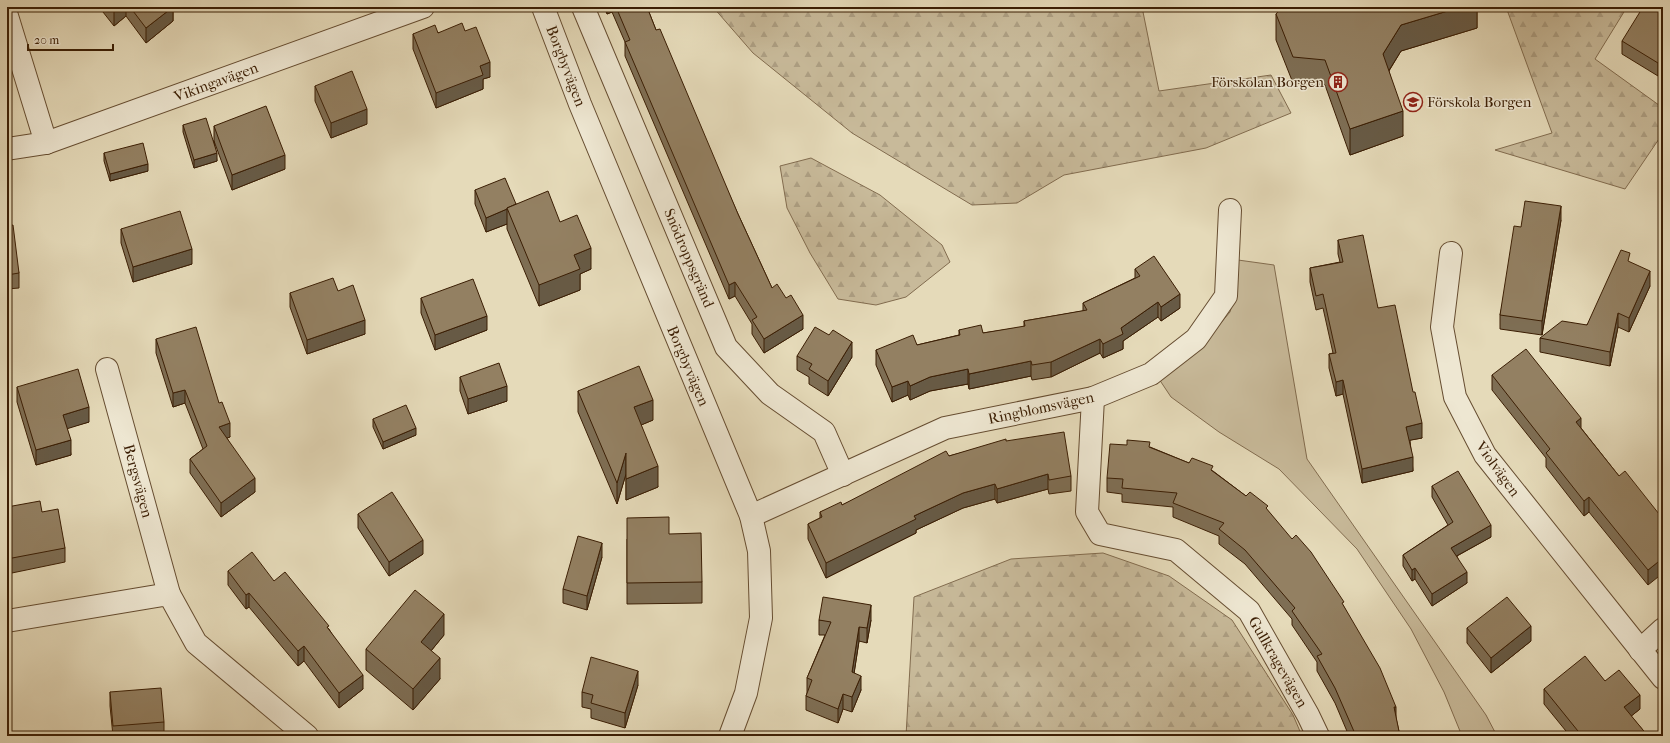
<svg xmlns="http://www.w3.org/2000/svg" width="1670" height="743" viewBox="0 0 1670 743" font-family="'IM FELL French Canon',serif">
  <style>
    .forest { fill: url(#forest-firs); stroke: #826c4f }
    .park { fill: #c8ba9a; stroke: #826c4f }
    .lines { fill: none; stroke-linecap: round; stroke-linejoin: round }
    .minor-casing { stroke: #664d31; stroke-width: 24 }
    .minor { stroke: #eee7d2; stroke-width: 22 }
    .wall { fill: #7e6e54; stroke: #3b1e04 }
    .shaded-wall { fill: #675a45; stroke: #3b1e04 }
    .building { fill: #938062; stroke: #3b1e04 }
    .labels { text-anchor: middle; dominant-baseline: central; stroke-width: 3; stroke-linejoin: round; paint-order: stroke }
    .street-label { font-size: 15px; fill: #3b1e04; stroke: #eee7d2 }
    .poi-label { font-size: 15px; fill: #3b1e04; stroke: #eee7d2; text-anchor: end }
  </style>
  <defs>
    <pattern id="forest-firs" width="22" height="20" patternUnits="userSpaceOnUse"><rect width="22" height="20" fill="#c8ba9a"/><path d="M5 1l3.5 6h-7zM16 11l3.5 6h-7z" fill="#ad9f83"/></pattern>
  </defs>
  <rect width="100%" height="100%" fill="#e5dab9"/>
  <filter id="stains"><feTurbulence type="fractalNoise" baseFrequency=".005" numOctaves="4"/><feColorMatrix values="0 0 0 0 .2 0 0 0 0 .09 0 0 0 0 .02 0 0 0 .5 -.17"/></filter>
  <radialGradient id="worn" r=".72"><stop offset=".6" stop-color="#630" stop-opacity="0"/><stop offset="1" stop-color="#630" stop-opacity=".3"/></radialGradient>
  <g class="forest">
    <polygon points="713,7 1142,7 1159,91 1271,75 1291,113 1206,148 1064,175 1017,203 972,205 852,133 753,53"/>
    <polygon points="1506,7 1627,7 1595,59 1663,108 1663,133 1625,189 1495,150 1552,133"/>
    <polygon points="811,158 880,195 942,245 950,262 906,297 876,305 838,299 810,253 787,208 780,166"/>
    <polygon points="1103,553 1169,576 1232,620 1293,715 1302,736 906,736 914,597 1011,559"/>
  </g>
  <polygon class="park" points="1238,260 1274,265 1307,459 1486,715 1497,736 1462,736 1444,692 1411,629 1357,549 1279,469 1219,432 1171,397 1159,379 1203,344 1230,312 1236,290"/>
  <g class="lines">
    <g class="minor-casing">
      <g id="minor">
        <polyline points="543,7 580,104 751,516 759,551 761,618 746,693 730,736"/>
        <polyline points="583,7 726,347 770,394 824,432 843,475"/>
        <polyline points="7,16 46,143"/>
        <polyline points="7,149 46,143 423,7"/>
        <polyline points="1451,253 1442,327 1455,397 1485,455 1663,678"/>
        <polyline points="107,369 169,594"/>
        <polyline points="1093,398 1087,512 1100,534 1176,550 1249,611 1308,715 1318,736"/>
        <polyline points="751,516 945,428 1093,398 1151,374 1196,339 1226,296 1230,210"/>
        <polyline points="7,621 169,594 196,643 307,736"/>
        <polyline points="1640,650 1663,629"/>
      </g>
    </g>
    <use href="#minor" class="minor"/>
  </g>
  <g class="wall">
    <polygon points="99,7 173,7 173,21 146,43 126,16 114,26"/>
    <polygon points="604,7 647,7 656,30 738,214 772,288 803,329 764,353 752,334 752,324 735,296 729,299 625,56 625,42 612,12 607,14"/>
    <polygon points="1477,7 1477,28 1401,51 1389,71 1403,136 1350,155 1325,85 1293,83 1276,40 1276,14"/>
    <polygon points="1663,7 1663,68 1658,76 1622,54 1622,41"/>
    <polygon points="465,31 490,77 483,79 483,89 436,108 413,49 413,34"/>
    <polygon points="315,86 367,124 331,138 315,101"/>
    <polygon points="183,125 214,141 214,126 285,169 232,190 214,141 217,161 194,168 183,132"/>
    <polygon points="104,153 148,171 110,181 104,161"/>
    <polygon points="475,190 516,204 560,222 591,269 580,274 580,290 539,306 507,229 507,224 486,232 475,204"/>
    <polygon points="1561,220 1542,335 1500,329 1500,315 1521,227"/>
    <polygon points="7,226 19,273 19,288 7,289"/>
    <polygon points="121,229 192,264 133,282 121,243"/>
    <polygon points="1338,240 1378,308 1422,438 1410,440 1413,471 1362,483 1343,394 1336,396 1329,368 1329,354 1333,353 1323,308 1316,310 1310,282 1310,268 1340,262 1338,254"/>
    <polygon points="1630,262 1650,286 1629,332 1618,327 1610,366 1540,352 1540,338 1587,325"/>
    <polygon points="1135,269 1180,308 1161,321 1158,317 1123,341 1123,349 1103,358 1100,353 1051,377 1032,380 1031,376 969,389 968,384 930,391 910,400 908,395 892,402 876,365 876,350 917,345 959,335 959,330 983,333 1024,327 1024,321 1083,311 1083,303 1135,278"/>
    <polygon points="338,291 365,334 307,354 290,307 290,293"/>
    <polygon points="421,298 487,330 435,350 421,313"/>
    <polygon points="156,339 219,403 230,437 227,438 255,492 221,517 190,473 190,459 203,449 185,403 173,407 156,353"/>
    <polygon points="797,356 852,357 828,396 809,384 809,377 797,370"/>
    <polygon points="1492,375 1581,428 1619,476 1663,519 1648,585 1589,512 1584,516 1546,467 1546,458 1492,390"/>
    <polygon points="460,377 507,401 468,414 460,391"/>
    <polygon points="17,387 89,422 67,428 71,455 36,465 17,402"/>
    <polygon points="578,391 653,420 641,425 658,487 626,500 626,474 617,504 578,412"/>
    <polygon points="373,419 416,435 383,449 373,427"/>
    <polygon points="1006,441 1071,476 1071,491 1049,494 1048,489 997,503 995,499 963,508 916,530 916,533 826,578 808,539 808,524 820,518 820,512 842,505 949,456"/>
    <polygon points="1150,447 1189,463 1213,471 1246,496 1268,511 1344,607 1396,718 1400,736 1349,736 1335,703 1317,671 1317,662 1292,625 1292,619 1245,564 1219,544 1219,536 1173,517 1173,507 1122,502 1122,494 1107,492 1107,478"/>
    <polygon points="1432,486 1491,537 1457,556 1467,583 1432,606 1415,579 1412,581 1403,566 1403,555 1448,525 1432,497"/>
    <polygon points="7,507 42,512 65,548 65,562 7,574"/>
    <polygon points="358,514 423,554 389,576 358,528"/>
    <polygon points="669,534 702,582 702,603 627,604 627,539"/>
    <polygon points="602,557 587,610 563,603 563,589"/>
    <polygon points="228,571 274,581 329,629 363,689 339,708 304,661 298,666 249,607 246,609 228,585"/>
    <polygon points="819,620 871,620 867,643 859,641 854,673 861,690 852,712 843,709 838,723 806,710 806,696 807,693 807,678 825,635 819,635"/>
    <polygon points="1467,628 1531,641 1491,673 1467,643"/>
    <polygon points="444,635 431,651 440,679 413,710 366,670 366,649"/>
    <polygon points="1605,681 1640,709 1631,716 1648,736 1570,736 1544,704 1544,689"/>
    <polygon points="638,685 625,728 591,718 591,709 582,707 582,692"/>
    <polygon points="110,692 164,722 164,736 113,736 110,706"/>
  </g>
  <g class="shaded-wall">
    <polygon points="119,7 126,7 126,16 114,26 114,11"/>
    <polygon points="173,7 173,21 146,43 146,28"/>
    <polygon points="607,7 612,7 612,12 607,14"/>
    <polygon points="1461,7 1477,7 1477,28 1401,51 1383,80 1383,54 1401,25"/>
    <polygon points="1663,55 1663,68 1658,76 1658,63"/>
    <polygon points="490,62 490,77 483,79 483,89 436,108 436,93 480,66"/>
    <polygon points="367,109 367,124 331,138 331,123"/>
    <polygon points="1403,111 1403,136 1350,155 1350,129"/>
    <polygon points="217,153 217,161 194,168 194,160"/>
    <polygon points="285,155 285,169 232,190 232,175"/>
    <polygon points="148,164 148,171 110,181 110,174"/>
    <polygon points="1561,206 1561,220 1542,335 1542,321"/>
    <polygon points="507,209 507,224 486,232 486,218"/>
    <polygon points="591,248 591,269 580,274 580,290 539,306 539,285 574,255"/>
    <polygon points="192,249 192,264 133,282 133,267"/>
    <polygon points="1650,271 1650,286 1629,332 1629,318"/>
    <polygon points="735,282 735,296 729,299 729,285"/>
    <polygon points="1180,294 1180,308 1161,321 1161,307"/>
    <polygon points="1158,302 1158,317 1123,341 1123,349 1103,358 1103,344 1121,328"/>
    <polygon points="1618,313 1618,327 1610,366 1610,352"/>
    <polygon points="803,315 803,329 764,353 764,339"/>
    <polygon points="487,316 487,330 435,350 435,335"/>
    <polygon points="365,320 365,334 307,354 307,340"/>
    <polygon points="1100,339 1100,353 1051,377 1051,362"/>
    <polygon points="852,342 852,357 828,396 828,381"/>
    <polygon points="1031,361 1031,376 969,389 969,374"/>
    <polygon points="968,369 968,384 930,391 910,400 910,386 930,377"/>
    <polygon points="1343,380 1343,394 1336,396 1336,382"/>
    <polygon points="908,381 908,395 892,402 892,387"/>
    <polygon points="507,386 507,401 468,414 468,399"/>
    <polygon points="185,390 185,403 173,407 173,393"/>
    <polygon points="653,400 653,420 634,428 634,407"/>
    <polygon points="89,407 89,422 63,430 63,415"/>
    <polygon points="1581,418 1581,433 1576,422"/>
    <polygon points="230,423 230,437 219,441 219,427"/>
    <polygon points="1422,423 1422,438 1406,441 1406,427"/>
    <polygon points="416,428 416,435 383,449 383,442"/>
    <polygon points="71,440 71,455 36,465 36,450"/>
    <polygon points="626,453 626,474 617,504 617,483"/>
    <polygon points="1413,457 1413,471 1362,483 1362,469"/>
    <polygon points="658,466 658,487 626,500 626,479"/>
    <polygon points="1048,474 1048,489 997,503 997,489"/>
    <polygon points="255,478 255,492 221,517 221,503"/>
    <polygon points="995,484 995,499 963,508 916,530 916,533 826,578 826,563 914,516 963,493"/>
    <polygon points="1589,497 1589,512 1584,516 1584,501"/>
    <polygon points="1491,525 1491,537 1451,559 1451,548"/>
    <polygon points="423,540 423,554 389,576 389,562"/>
    <polygon points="602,543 602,557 587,610 587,596"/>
    <polygon points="1663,558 1663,573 1648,585 1648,570"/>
    <polygon points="1415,568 1415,579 1412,581 1412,570"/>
    <polygon points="1467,572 1467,583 1432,606 1432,594"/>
    <polygon points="249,593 249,607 246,609 246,595"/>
    <polygon points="871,605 871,620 867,643 867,628"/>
    <polygon points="444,614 444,635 421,663 421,642"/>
    <polygon points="1531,626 1531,641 1491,673 1491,658"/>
    <polygon points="859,627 859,641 852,687 852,672"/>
    <polygon points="304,646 304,661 298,666 298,651"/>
    <polygon points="440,658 440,679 413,710 413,689"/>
    <polygon points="638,671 638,685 625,728 625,713"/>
    <polygon points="363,675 363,689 339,708 339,693"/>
    <polygon points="861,676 861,690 852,712 852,697"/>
    <polygon points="843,694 843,709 838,723 838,709"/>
    <polygon points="1640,695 1640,709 1624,722 1624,707"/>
    <polygon points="1394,707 1396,707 1396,721"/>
  </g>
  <g class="building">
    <polygon points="111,7 119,7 114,11"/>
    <polygon points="130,7 173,7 146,28"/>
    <polygon points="616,7 647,7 656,30 660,29 738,214 772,288 777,284 786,298 791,295 803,315 764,339 752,320 757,317 735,282 729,285 625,42 630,40"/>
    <polygon points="1282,7 1461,7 1401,25 1383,54 1403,111 1350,129 1325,60 1293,57 1276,14"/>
    <polygon points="1643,7 1663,7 1663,55 1658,63 1622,41"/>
    <polygon points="462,23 465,31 476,27 490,62 480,66 483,75 436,93 413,34 435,25 438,33"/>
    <polygon points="352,71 367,109 331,123 315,86"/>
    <polygon points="266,106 285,155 232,175 214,126"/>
    <polygon points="206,118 217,153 194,160 183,125"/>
    <polygon points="143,143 148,164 110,174 104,153"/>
    <polygon points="505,178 516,204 507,208 507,209 486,218 475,190"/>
    <polygon points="548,191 560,222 577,215 591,248 574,255 580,269 539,285 507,208"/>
    <polygon points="1525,201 1561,206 1542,321 1500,315 1514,226 1521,227"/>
    <polygon points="180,211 192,249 133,267 121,229"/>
    <polygon points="13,225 19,273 7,275 7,226"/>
    <polygon points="1363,235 1378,308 1395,305 1413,392 1415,392 1422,423 1406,427 1413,457 1362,469 1343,380 1336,382 1329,354 1336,353 1323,294 1316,296 1310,268 1343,262 1338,240"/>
    <polygon points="1621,250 1630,253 1628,261 1650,271 1629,318 1618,313 1610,352 1540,338 1562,321 1587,325"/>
    <polygon points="1154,256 1180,294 1161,307 1158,302 1121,328 1123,334 1103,344 1100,339 1051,362 1032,365 1031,361 969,374 968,369 930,377 910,386 908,381 892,387 876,350 913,335 917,345 960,335 959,330 981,325 983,333 1025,326 1024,321 1087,310 1083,303 1140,276 1135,269"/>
    <polygon points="333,278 338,291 353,285 365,320 307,340 290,293"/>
    <polygon points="473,279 487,316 435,335 421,298"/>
    <polygon points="196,327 219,403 222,402 230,423 219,427 255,478 221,503 190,459 207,446 185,390 173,393 156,339"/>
    <polygon points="815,327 829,335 833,330 852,342 828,381 809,369 812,364 797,356"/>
    <polygon points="1526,349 1581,418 1576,422 1619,476 1625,471 1663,519 1663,558 1648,570 1589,497 1584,501 1546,453 1550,449 1492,375"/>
    <polygon points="499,363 507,386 468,399 460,377"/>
    <polygon points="639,366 653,400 634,407 658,466 626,479 626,453 617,483 578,391"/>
    <polygon points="78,369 89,407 63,415 71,440 36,450 17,387"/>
    <polygon points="406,405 416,428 383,442 373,419"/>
    <polygon points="1064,432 1071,476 1049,480 1048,474 997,489 995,484 963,493 914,516 916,519 826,563 808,524 822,517 820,512 841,502 842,505 946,451 949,456 1006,439 1006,441"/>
    <polygon points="1127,440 1150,442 1149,447 1189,463 1192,458 1213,466 1211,470 1246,496 1250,492 1268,506 1266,508 1292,539 1296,535 1311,552 1344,602 1342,603 1380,668 1396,707 1394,707 1400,736 1356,736 1335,688 1317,656 1322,654 1292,611 1295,608 1245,550 1219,529 1224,523 1173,503 1177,493 1122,488 1123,479 1107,478 1110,444 1127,445"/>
    <polygon points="1458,471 1491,525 1451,548 1467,572 1432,594 1415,568 1412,570 1403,555 1453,522 1432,486"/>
    <polygon points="392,492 423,540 389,562 358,514"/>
    <polygon points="40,501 42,512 58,509 65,548 7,559 7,507"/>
    <polygon points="669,517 669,534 701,533 702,582 627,583 627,518"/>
    <polygon points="578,536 602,543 587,596 563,589"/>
    <polygon points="252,552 274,581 285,572 329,626 327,627 363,675 339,693 304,646 298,651 249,593 246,595 228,571"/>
    <polygon points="415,590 444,614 421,642 440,658 413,689 366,649"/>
    <polygon points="823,597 871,605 867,628 859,627 852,672 861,676 852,697 843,694 838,709 806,696 812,680 807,678 831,622 819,620"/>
    <polygon points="1507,597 1531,626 1491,658 1467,628"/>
    <polygon points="1585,656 1605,681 1619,670 1640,695 1624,707 1648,736 1582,736 1544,689"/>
    <polygon points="591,657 638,671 625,713 591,703 593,695 582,692"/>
    <polygon points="161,688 164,722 113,726 110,692"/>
    <polygon points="202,732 208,736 199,736"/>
  </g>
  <defs>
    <g id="building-ring" transform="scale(1)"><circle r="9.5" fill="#eee7d2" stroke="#8f2418" stroke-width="1.5"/><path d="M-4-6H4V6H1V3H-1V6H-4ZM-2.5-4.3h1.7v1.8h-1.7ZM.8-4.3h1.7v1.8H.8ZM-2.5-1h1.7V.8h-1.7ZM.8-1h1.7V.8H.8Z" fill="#8f2418"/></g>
    <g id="school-ring" transform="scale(1)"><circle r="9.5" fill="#eee7d2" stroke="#8f2418" stroke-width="1.5"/><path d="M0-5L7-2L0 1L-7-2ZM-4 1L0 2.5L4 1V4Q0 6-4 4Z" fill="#8f2418"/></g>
  </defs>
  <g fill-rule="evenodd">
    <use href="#building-ring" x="1338" y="82"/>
    <use href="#school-ring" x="1413" y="102"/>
  </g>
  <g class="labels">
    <g class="street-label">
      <text transform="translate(566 66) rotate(69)">Borgbyvägen</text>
      <text transform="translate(216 82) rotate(-20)">Vikingavägen</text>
      <text transform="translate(689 258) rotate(67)">Snödroppsgränd</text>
      <text transform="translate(688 366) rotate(67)">Borgbyvägen</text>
      <text transform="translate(1041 408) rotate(-12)">Ringblomsvägen</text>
      <text transform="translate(1498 469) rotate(54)">Violvägen</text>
      <text transform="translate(138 481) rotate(75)">Bergsvägen</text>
      <text transform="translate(1278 662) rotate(60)">Gullkragevägen</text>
    </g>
    <g class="poi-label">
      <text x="1324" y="82">Förskolan Borgen</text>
      <text x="1427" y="102" text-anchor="start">Förskola Borgen</text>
    </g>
  </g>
  <rect width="1670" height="743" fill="none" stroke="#e5dab9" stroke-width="24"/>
  <rect x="8" y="8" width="1654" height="727" fill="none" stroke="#3b1e04" stroke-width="2"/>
  <rect x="12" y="12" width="1646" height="719" fill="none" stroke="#3b1e04"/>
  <path d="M28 44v6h85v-6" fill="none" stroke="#3b1e04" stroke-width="2"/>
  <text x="34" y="44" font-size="12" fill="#3b1e04" stroke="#eee7d2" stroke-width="3" paint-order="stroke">20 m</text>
  <rect width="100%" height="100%" filter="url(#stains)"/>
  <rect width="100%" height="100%" fill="url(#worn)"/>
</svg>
